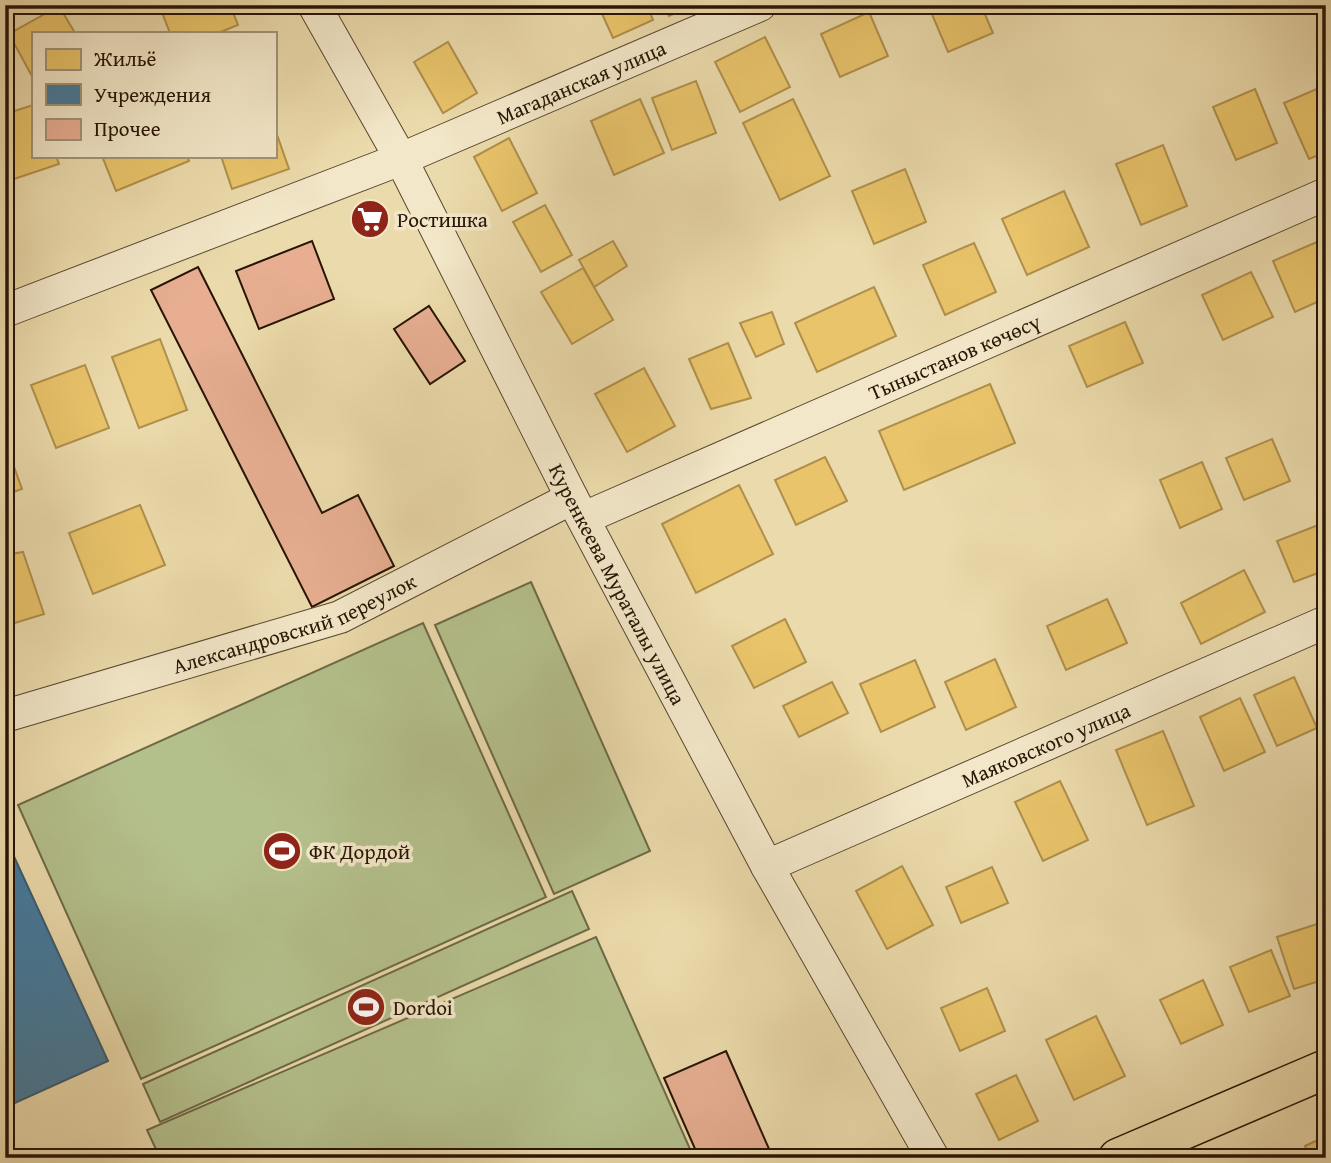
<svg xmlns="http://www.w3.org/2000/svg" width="1331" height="1163" viewBox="0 0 1331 1163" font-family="'Gentium Book Plus',serif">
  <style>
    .green { fill: #b4c08c; stroke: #6e6a48; stroke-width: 2 }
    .homes { fill: #e9c46a; stroke: #af8f4b; stroke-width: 2 }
    .public { fill: #457b9d; stroke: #3c5c6f; stroke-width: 2 }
    .building { fill: #e7ae92; stroke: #271404; stroke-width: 2 }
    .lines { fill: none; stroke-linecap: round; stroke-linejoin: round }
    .minor-casing { stroke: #58462e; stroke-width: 34 }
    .major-casing { stroke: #271404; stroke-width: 41 }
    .minor { stroke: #f2e7c8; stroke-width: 32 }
    .major { stroke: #ebdaab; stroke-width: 38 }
    .labels { text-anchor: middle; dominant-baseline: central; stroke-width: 7; stroke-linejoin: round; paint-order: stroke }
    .street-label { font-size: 21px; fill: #271404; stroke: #f2e7c8 }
    .poi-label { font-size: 21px; fill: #271404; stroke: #f2e7c8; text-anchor: start }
  </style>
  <rect width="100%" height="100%" fill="#ebdaab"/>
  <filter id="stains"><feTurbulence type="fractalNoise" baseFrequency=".00286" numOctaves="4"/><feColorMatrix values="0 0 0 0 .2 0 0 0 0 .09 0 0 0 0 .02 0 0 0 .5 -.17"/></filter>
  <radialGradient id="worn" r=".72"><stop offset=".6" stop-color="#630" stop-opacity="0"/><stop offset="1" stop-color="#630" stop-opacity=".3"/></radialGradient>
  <g class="green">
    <polygon points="531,582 650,851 554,894 435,625"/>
    <polygon points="423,623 546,897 141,1079 18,805"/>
    <polygon points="572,891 589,929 160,1122 143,1084"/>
    <polygon points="596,937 694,1158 160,1158 147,1130"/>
  </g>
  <g class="homes">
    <polygon points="172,5 230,5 238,25 218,33 170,33 161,10"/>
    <polygon points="598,5 647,5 653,20 613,38"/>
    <polygon points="664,5 694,5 669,16"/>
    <polygon points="928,5 981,5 993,33 948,52"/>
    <polygon points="59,6 75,33 33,33 33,78 9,34"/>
    <polygon points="869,12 888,56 840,77 821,34"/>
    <polygon points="765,37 790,87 740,112 715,62"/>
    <polygon points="448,42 477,93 443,113 414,62"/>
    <polygon points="696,81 716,133 672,150 652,98"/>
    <polygon points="1319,88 1326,104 1326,152 1309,159 1284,103"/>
    <polygon points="1255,89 1277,143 1236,160 1213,107"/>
    <polygon points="640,99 664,153 614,175 591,121"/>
    <polygon points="793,99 830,176 780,200 743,123"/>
    <polygon points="33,105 33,156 56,156 59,164 5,182 5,114"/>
    <polygon points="275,129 289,169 232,189 221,156 275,156"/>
    <polygon points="509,138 537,193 502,211 474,157"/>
    <polygon points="1163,145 1187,206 1141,225 1116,164"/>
    <polygon points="102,156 187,156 189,161 116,191"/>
    <polygon points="905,169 926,222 874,244 852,191"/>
    <polygon points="1064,191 1089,247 1027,275 1002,219"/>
    <polygon points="545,205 572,255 541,272 513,222"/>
    <polygon points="1326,238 1326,298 1295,312 1273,261"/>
    <polygon points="613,241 627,266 594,287 579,260"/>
    <polygon points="974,243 996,292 945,315 923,265"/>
    <polygon points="583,268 613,320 572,344 541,292"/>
    <polygon points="1251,272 1273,317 1223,340 1202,295"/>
    <polygon points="874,287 896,336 817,372 795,323"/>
    <polygon points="772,312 784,344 756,357 740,323"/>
    <polygon points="1125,322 1143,363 1087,387 1069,346"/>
    <polygon points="160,339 187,410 139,428 112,357"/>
    <polygon points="728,343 751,398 711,409 689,359"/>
    <polygon points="85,365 109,428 56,448 31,385"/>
    <polygon points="644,368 675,426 627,452 595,394"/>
    <polygon points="990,384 1015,443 904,490 879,431"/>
    <polygon points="1272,439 1290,481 1244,500 1226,458"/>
    <polygon points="5,442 22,489 5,495"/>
    <polygon points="825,457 847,501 796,525 775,480"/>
    <polygon points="1202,462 1222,509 1180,528 1160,480"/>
    <polygon points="739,485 773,554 696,593 662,524"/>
    <polygon points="140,505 165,565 93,594 69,533"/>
    <polygon points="1326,522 1326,570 1294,582 1277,541"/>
    <polygon points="23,552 44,614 5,626 5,555"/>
    <polygon points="1244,570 1265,612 1201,644 1181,603"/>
    <polygon points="1107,599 1127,643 1066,670 1047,626"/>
    <polygon points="785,619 806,662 754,688 732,646"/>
    <polygon points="995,659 1016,707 966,730 945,682"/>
    <polygon points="915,660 935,707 881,732 860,684"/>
    <polygon points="1294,677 1317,728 1277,746 1254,695"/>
    <polygon points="832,682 848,713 799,737 783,706"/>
    <polygon points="1240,698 1265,752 1224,771 1200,717"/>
    <polygon points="1163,731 1194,806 1147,825 1116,750"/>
    <polygon points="1060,781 1088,840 1043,861 1015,802"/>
    <polygon points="902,866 933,925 887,949 856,891"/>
    <polygon points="992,867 1008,903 961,923 946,887"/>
    <polygon points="1317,924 1326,950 1326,979 1294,989 1277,937"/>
    <polygon points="1271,950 1290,996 1249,1012 1230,967"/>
    <polygon points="1203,980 1223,1025 1181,1044 1160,1000"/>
    <polygon points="987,988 1005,1031 960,1051 941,1008"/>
    <polygon points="1096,1016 1125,1076 1074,1100 1046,1040"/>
    <polygon points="1016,1075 1038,1121 999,1140 976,1094"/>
    <polygon points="1326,1136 1326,1158 1311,1158 1305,1146"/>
  </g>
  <polygon class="public" points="5,837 108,1061 6,1107 5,1105"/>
  <g class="building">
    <polygon points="312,241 334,299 259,329 236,271"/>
    <polygon points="198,267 322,513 358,495 394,566 312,607 151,290"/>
    <polygon points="429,306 465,361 430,384 394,329"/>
    <polygon points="726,1051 773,1158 699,1158 664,1078"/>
  </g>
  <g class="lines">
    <g class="minor-casing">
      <g id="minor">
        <path id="s1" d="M314 5 401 159 572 498 767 866 933 1158"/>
        <path id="s2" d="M5 311 401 159 760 5"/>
        <path id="s3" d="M584 518 1326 194"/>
        <path id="s4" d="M5 716 340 617 572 498"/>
        <path id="s5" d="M767 866 1326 622"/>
      </g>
    </g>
    <g class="major-casing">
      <polyline id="major" points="1118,1158 1326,1069"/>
    </g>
    <use href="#minor" class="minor"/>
    <use href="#major" class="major"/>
  </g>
  <defs>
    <g id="supermarket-disc" transform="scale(2.0125)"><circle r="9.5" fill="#8f2418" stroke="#f2e7c8"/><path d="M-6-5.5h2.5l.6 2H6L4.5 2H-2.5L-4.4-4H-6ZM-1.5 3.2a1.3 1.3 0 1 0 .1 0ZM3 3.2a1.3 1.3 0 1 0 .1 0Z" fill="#fff"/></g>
    <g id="stadium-disc" transform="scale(2.0125)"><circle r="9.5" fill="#8f2418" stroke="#f2e7c8"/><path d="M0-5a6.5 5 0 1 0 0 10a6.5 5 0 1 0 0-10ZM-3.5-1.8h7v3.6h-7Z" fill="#fff"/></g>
  </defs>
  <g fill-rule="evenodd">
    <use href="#supermarket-disc" x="370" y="219"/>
    <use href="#stadium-disc" x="282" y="851"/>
    <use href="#stadium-disc" x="366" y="1007"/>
  </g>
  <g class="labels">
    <g class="street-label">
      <text stroke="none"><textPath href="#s2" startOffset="620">Магаданская улица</textPath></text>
      <text stroke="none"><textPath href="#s3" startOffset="404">Тыныстанов көчөсү</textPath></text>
      <text stroke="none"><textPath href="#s1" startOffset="654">Куренкеева Мураталы улица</textPath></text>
      <text stroke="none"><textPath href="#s4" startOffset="304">Александровский переулок</textPath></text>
      <text stroke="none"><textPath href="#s5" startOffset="304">Маяковского улица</textPath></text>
    </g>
    <g class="poi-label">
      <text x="397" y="219">Ростишка</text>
      <text x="309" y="851">ФК Дордой</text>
      <text x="393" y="1007">Dordoi</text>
    </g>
  </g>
  <rect width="1331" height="1163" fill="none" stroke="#ebdaab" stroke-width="28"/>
  <rect x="7" y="7" width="1317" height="1149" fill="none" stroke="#271404" stroke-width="3.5"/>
  <rect x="14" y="14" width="1303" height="1135" fill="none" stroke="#271404" stroke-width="2"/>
  <rect x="32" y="32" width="245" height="126" fill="#f2e7c8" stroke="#a1937a" stroke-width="2"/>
  <rect x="46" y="49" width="35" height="21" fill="#e9c46a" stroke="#a1937a" stroke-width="2"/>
  <text x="94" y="66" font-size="21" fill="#271404">Жильё</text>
  <rect x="46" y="84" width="35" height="21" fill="#457b9d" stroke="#a1937a" stroke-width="2"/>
  <text x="94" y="102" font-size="21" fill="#271404">Учреждения</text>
  <rect x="46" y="119" width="35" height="21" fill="#e7ae92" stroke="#a1937a" stroke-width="2"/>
  <text x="94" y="136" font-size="21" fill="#271404">Прочее</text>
  <rect width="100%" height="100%" filter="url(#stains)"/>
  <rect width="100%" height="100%" fill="url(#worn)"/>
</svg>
